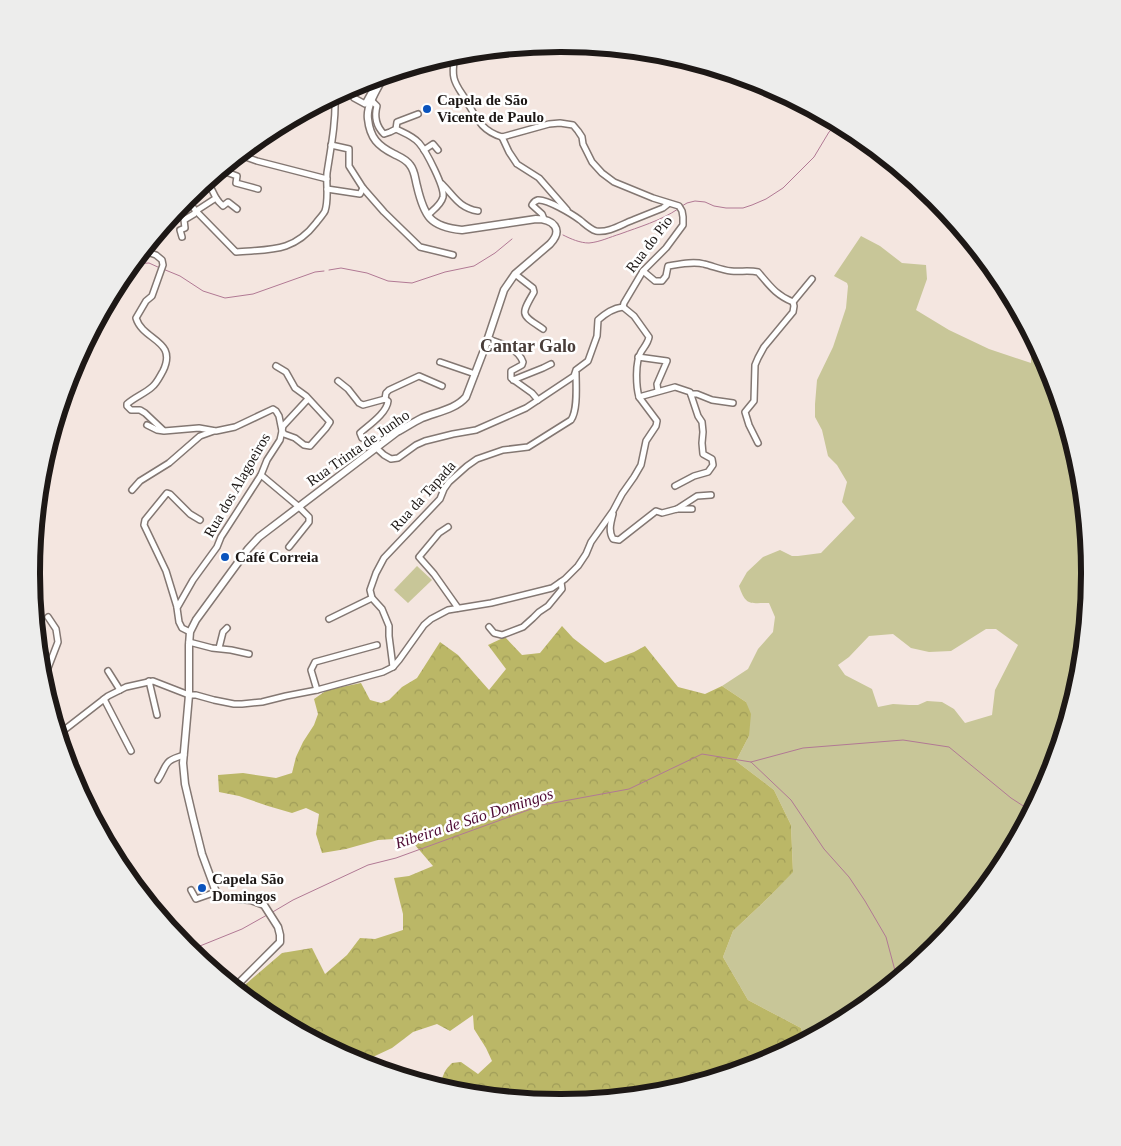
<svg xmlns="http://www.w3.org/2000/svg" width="1121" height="1146" viewBox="0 0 1121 1146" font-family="'Times New Roman',serif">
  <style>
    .grass { fill: #c8c698; fill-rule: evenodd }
    .forest { fill: url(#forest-crowns) }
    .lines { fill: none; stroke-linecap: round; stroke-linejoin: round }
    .stream { stroke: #b17994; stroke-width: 1 }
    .minor-casing { stroke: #837772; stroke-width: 8 }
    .tertiary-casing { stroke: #837772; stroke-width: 9 }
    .minor { stroke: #fff; stroke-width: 5 }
    .tertiary { stroke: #fff; stroke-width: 6 }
    .poi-dot { fill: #0a53bd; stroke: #fff; stroke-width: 2 }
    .labels { text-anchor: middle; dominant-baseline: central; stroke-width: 5; stroke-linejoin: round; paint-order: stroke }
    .poi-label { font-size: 15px; font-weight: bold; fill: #1d1816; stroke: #fff; text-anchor: start }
    .street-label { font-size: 15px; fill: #1d1816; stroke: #fff }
    .water-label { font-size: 16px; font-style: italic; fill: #4e0b34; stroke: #fff }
    .quarter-label { font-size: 18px; font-weight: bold; fill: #483d39; stroke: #fff }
    .rim { fill: none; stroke: #1d1816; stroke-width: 6 }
  </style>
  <defs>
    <pattern id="forest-crowns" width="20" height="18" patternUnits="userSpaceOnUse" patternTransform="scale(1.25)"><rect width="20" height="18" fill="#bbb767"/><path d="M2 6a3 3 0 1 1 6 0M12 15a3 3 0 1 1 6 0" fill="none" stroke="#a09d59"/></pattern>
  </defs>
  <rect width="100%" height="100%" fill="#f4e6e0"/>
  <g class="grass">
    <polygon points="943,208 982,256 957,230 947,228"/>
    <path d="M861 236 880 246 902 263 926 265 927 279 916 310 949 330 989 349 1031 363V335L1050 371 1080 470 1090 573 1080 677 1049 776 1000 867 935 947 854 1013 804 1040 801 1028 748 1000 723 957 733 931 771 895 793 871 791 825 774 790 736 761 749 736 746 702 722 686 748 669 758 649 773 632 775 617 769 603C749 603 746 606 739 586L747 572 763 557 780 550 792 556H798L821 553 855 518 842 502 847 482 837 465 828 456 822 430 815 417V404L817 380 833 347 846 308 848 286 847 283 834 276ZM986 629H996L1018 645 995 690 992 715 965 723 954 709 942 702 927 701 918 705H909L893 704 878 707 872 689 845 675 838 665 849 657 869 636 893 634 911 648 929 652 951 651Z"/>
    <polygon points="417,566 432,580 408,603 394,590"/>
  </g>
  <path class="forest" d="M562 626 573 638 605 663 634 652 645 646 678 687 705 694 722 686 746 702 751 714 749 736 736 761 774 790 791 825 793 872 771 895 733 931 723 957 748 1000 801 1028 804 1040 763 1062 663 1092 560 1102 457 1092 439 1087C441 1083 441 1080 443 1076 445 1070 448 1067 452 1063L461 1062 478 1074 492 1061 486 1048 474 1029 473 1015 450 1031 437 1024 413 1032 392 1048 360 1063 266 1013 239 990 282 953 312 948 325 974 347 955 360 938 375 939 403 930V914L394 878 409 876 433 866 409 838 378 840 346 849 322 853 316 834 319 814 306 808 292 813 268 806 239 796 219 792 218 775 243 773 276 778 292 773 296 757 303 742 314 725 318 714 314 699 327 690 361 683 370 700 381 703 389 700 402 687 417 678 440 642 458 655 489 690 506 669 488 645 505 637 522 655 540 653Z"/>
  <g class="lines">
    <g class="stream">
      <polyline points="682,206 687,203 695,201 705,202 714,206 726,208 743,208 752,205 766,199 783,188 814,157 829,132 838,124"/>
      <path d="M563 235C571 239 580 243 589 243 600 242 610 237 620 234 639 227 660 221 678 209"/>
      <polyline points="133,264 149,263 160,268"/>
      <polyline points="163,269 180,276 203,291 225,298 253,294 315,272 324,271"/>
      <polyline points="329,270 341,268 367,273 388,281 412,283 445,272 474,266 495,253 512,239"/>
      <polyline points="751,762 803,748 903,740 949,747 1011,798 1031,811"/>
      <polyline points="271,913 293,900 368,865 396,858 542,805 629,789 702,754 751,762 791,800 824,849 849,877 865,901 886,937 897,978"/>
      <polyline points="190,950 242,929 267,915"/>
    </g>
    <g class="minor-casing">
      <g id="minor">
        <path d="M455 54C454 62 452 70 454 78 456 87 463 94 467 102 477 119 482 131 502 137"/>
        <polyline points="348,89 354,98 365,104 371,93 377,89"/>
        <path d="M372 101 377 106C374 117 376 126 384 134L390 132 396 129 397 122 418 114"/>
        <path d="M396 129C404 133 413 136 419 143 426 151 445 187 443 197 441 205 433 210 428 215"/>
        <polyline points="502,137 549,124 560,123 573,125 578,131 582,137 583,144 592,162 602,173 614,182 653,198 679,206 682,211 683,217 683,225 666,248 643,271 624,303 623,307"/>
        <polyline points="502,137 509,152 517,164 539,178 567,210"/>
        <polyline points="331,145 349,149 349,166 363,188 384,212 420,247 453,255"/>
        <polyline points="424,150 433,144 438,150"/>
        <polyline points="240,155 257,161 327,179"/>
        <polyline points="223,171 237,176 236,183 258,189"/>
        <path d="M442 184C454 196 459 208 478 211"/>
        <polyline points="327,189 360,194 363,188"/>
        <path d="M193 193 209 184 216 198 196 211 236 252C269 249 293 253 316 223 318 220 323 215 325 211 329 199 326 185 327 173 331 147 336 122 335 96"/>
        <polyline points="216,198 219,202 223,206 228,202 237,209"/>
        <path d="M544 219 542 214 532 205C534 202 534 201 538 200 547 199 572 214 580 220 585 224 590 229 596 231 609 233 622 224 633 220 643 216 653 212 663 208L668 204"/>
        <polyline points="182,237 180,230 185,228 184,220 194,214 196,211 186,199"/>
        <path d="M144 251 156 255 162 260 163 265 152 296 146 301 136 318C143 341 178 340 163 371 160 376 157 383 152 387 144 394 135 397 127 404V406L131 410H140L145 413 163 430"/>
        <path d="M643 271 655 281H662L666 276 668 266C680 264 693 261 704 264 713 266 721 270 731 271 740 272 749 270 758 272 770 286 776 295 793 302L794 306 793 312 764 347 758 358 755 365 754 401 745 412 749 425 758 443"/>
        <path d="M515 274 533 288 534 292C520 316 521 314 543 329"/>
        <polyline points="793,302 812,279"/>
        <path d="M488 339C500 343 518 348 523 362L522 365 511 371V378L532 393 538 400"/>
        <polyline points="638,357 667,361 657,384 658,391"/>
        <polyline points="440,362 475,374"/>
        <polyline points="276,366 286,372 295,388 306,396 330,422 326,428 310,446 304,445 295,438 284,434 282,431 283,426 308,399"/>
        <polyline points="513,380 543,368 551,364"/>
        <polyline points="691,394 697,394 712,400 733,403"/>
        <polyline points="639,397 675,387 690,392 698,416 702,422 703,432 702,443 703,454 712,459 713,465 708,472 694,476 675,486"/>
        <polyline points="385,399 386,393 389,390 419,376 442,386"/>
        <polyline points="147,425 157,430 164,431 199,428 216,431 235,427 273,409 276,411 279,416 282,431 280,440 267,460 261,475 221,537 217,547 193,580 177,608 179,622 182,628 190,632"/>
        <polyline points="261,475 298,506 309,517 309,522 289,547"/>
        <polyline points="132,490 140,481 169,463 200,436 214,431"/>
        <polyline points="677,509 697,496 711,495"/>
        <path d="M613 514C611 522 608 531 613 539L619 540 656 511 662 513 677 509H692"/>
        <polyline points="448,527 439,533 419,557 434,574 458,608"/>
        <polyline points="177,607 166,571 144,525 145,520 167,493 170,494 190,514 200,520"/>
        <polyline points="329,619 372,598"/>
        <polyline points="489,627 494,633 502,635 523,627 533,618 539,612 548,606 562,589 561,582"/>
        <polyline points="189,642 212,648 231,650 249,654"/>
        <polyline points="219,648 223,632 227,628"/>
        <path d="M393 667 389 636V626L382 609 372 598 370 590 376 573 384 558 440 499 444 489 449 482 467 466 477 459 503 450 528 447 571 420C578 410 576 386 576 373"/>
        <polyline points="108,671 120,690"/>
        <polyline points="43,681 58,642 56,629 48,617"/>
        <polyline points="149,681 157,715"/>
        <polyline points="317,690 311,670 315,662 377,645"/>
        <polyline points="104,699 131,751"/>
        <path d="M59 734 108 696 126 687 153 681 189 695H196L214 700 234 704H242L262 702 286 696 317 690 383 672 393 667 399 660 424 625 431 619 448 610 491 603 552 588 565 579 578 566 586 554 591 542 613 511 622 494 634 477 641 465 646 441 656 426 657 421 639 397C636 386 635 362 641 352 644 347 648 343 649 337L634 316 623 307C613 308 606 313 598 320L597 336 588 361 576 370 574 376 526 408 476 430 453 434 425 441 416 445 398 458 391 459 384 455 370 442 362 438 360 433C369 425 387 413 388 401L385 399 363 405 359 403 348 389 338 381"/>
        <path d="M158 780C168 764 163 761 184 755"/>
        <polyline points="191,890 196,899 216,892"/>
      </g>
    </g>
    <g class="tertiary-casing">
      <path id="tertiary" d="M235 987 280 942V935L278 927 264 905 251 900 228 898 222 896 216 892 202 854 193 818 185 784 183 763 189 695V645L190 632 196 620 248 549 259 537 397 432C406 427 414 422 422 418 437 412 456 409 466 397L484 350 504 290 515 274 550 244C564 229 553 219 536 219L462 230C430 227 424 216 417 186 415 179 415 171 410 165 406 159 400 157 394 154 378 146 370 138 368 119 366 105 378 88 384 76"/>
    </g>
    <use href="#minor" class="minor"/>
    <use href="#tertiary" class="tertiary"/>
  </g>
  <g class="poi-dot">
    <circle cx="427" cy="109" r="5"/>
    <circle cx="225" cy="557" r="5"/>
    <circle cx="202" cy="888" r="5"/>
  </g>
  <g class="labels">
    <g class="poi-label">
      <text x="437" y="100">Capela de São<tspan x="437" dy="17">Vicente de Paulo</tspan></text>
      <text x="235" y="557">Café Correia</text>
      <text x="212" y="879">Capela São<tspan x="212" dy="17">Domingos</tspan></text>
    </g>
    <g class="street-label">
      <text transform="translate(649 244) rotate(-53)">Rua do Pio</text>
      <text transform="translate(358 448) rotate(-35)">Rua Trinta de Junho</text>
      <text transform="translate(237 485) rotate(-60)">Rua dos Alagoeiros</text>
      <text transform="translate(423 496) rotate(-48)">Rua da Tapada</text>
    </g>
    <g class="water-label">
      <text transform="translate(474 818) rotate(-18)">Ribeira de São Domingos</text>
    </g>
    <g class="quarter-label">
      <text x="528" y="346">Cantar Galo</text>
    </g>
  </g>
  <path d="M0 0H1121V1146H0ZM560 52H561A520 520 0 0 1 1081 572V574A520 520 0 0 1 561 1094H560A520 520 0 0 1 40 574V572A520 520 0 0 1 560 52Z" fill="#ededec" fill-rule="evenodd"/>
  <path class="rim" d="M560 52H561A520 520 0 0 1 1081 572V574A520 520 0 0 1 561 1094H560A520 520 0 0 1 40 574V572A520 520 0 0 1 560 52Z"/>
</svg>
